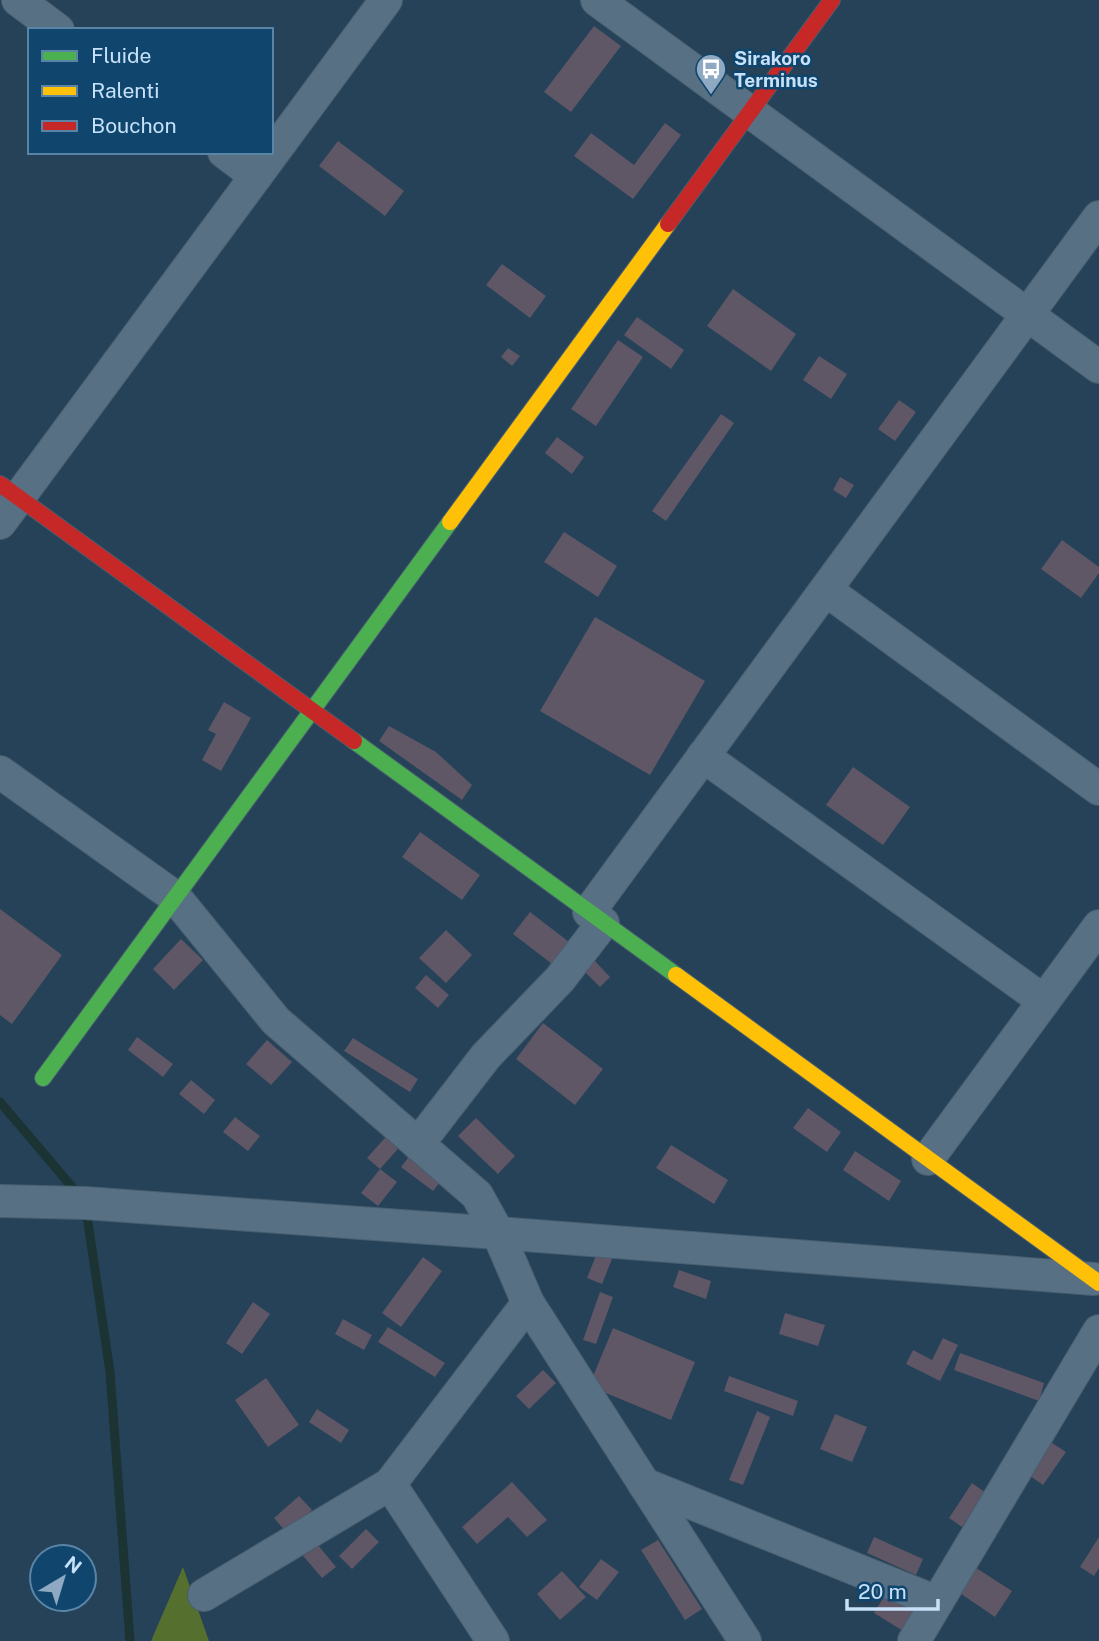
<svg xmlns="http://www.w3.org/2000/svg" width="1099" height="1641" viewBox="0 0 1099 1641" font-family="'Public Sans',sans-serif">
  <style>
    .green { fill: #55702e }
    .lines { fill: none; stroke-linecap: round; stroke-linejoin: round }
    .stream { stroke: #1c3333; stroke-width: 9 }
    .building { fill: #5f5666 }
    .street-casing { stroke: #485e6f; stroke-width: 34 }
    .fast-casing { stroke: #485e6f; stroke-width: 18 }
    .slow-casing { stroke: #485e6f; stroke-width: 18 }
    .jam-casing { stroke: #485e6f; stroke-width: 18 }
    .street { stroke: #587083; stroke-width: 32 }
    .fast { stroke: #4caf50; stroke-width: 16 }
    .slow { stroke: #ffc107; stroke-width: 16 }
    .jam { stroke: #c62828; stroke-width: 16 }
    .labels { text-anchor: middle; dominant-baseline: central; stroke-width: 5; stroke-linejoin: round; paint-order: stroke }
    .poi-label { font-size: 19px; font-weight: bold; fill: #c7e1f9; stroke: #10466d; text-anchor: start }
  </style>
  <rect width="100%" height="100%" fill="#254258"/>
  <polygon class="green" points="183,1567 209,1641 151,1641"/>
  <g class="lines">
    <g class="stream">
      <polyline points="0,1102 78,1194"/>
      <polyline points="86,1209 110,1372 130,1641"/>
    </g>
  </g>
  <g class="building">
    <polygon points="594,26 621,46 571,112 544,92"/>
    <polygon points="665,123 681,135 633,199 574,156 591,133 634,165"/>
    <polygon points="338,141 404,191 385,216 319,166"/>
    <polygon points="502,264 546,296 530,318 486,285"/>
    <polygon points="733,289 796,334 771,371 707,326"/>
    <polygon points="637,317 684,350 671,369 624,335"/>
    <polygon points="618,340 643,357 596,426 571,409"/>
    <polygon points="508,348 520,356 512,366 501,357"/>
    <polygon points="819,356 847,374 831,399 803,380"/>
    <polygon points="899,400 916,412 895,441 878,429"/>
    <polygon points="721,414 734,423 666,521 652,511"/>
    <polygon points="557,437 584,457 572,474 545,453"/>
    <polygon points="840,477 854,485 846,498 833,490"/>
    <polygon points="564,532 617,566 598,597 544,562"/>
    <polygon points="1062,540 1099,567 1099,573 1081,598 1041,569"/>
    <polygon points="595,617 705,681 650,775 540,711"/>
    <polygon points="224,702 251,718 221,771 202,760 216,734 208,730"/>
    <polygon points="389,726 436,752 472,785 462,800 379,741"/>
    <polygon points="853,767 910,807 883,845 826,805"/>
    <polygon points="420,832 480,875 462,900 402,857"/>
    <polygon points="0,909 62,955 12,1024 0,1015"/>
    <polygon points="530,912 573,945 556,967 513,934"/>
    <polygon points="446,930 472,955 446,983 419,958"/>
    <polygon points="181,939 203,960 174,990 153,969"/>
    <polygon points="593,959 610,977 600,987 582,969"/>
    <polygon points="426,975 449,995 438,1008 415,988"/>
    <polygon points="543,1023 603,1069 575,1105 516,1059"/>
    <polygon points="137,1037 173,1064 163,1077 128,1050"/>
    <polygon points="353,1038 418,1079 410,1092 344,1051"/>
    <polygon points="267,1040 292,1062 271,1085 246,1064"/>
    <polygon points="191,1080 215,1100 204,1114 179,1094"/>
    <polygon points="808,1108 841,1132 827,1152 793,1128"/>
    <polygon points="235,1117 260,1136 248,1151 223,1132"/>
    <polygon points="476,1118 515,1156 498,1174 458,1136"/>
    <polygon points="392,1130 405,1141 380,1169 367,1158"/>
    <polygon points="671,1145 728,1180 714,1204 656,1168"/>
    <polygon points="415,1149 447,1173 433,1191 401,1167"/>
    <polygon points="855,1151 901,1181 889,1201 843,1170"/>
    <polygon points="380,1169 397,1182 378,1206 361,1193"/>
    <polygon points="599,1248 614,1254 602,1284 587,1278"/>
    <polygon points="423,1257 442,1271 401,1327 382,1313"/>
    <polygon points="679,1270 711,1281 706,1299 673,1287"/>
    <polygon points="600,1292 613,1297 596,1344 583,1340"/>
    <polygon points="253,1302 270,1314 242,1354 226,1343"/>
    <polygon points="785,1313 825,1325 818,1346 779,1334"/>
    <polygon points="343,1319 372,1335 364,1350 335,1334"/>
    <polygon points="388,1327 445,1363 435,1377 378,1342"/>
    <polygon points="613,1328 695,1362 671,1420 589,1386"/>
    <polygon points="943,1338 958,1345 940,1381 906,1364 913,1350 932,1360"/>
    <polygon points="960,1353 1044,1383 1039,1401 954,1370"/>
    <polygon points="543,1370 556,1383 529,1409 516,1396"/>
    <polygon points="729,1376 798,1401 793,1416 724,1391"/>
    <polygon points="266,1378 299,1425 268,1447 235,1400"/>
    <polygon points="317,1409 349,1430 341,1443 309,1422"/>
    <polygon points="757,1411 770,1417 743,1485 729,1480"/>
    <polygon points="835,1414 867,1427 852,1462 820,1449"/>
    <polygon points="1049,1441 1066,1452 1043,1485 1026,1473"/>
    <polygon points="512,1482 547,1520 527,1537 508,1517 477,1544 462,1527"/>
    <polygon points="972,1483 986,1493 962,1527 949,1518"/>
    <polygon points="299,1496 312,1510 287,1533 274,1518"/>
    <polygon points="366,1529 379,1542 352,1569 339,1556"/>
    <polygon points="874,1537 923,1559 916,1575 867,1553"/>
    <polygon points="1099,1537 1099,1568 1094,1576 1080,1567"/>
    <polygon points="313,1539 336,1567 322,1578 299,1551"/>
    <polygon points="658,1540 702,1609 685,1620 641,1550"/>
    <polygon points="601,1559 619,1572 597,1600 579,1587"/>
    <polygon points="970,1564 1012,1591 995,1617 954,1589"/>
    <polygon points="562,1571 586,1597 560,1620 537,1594"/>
    <polygon points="885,1595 920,1615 908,1634 874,1613"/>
  </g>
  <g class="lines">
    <g class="street-casing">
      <g id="street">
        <polyline points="18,0 58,30"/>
        <polyline points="597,0 1099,367"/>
        <polyline points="224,152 256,176"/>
        <polyline points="0,523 386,0"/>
        <polyline points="826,590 1099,789"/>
        <polyline points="703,756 1044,1001"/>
        <polyline points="0,772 175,897 276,1021 477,1195 498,1233 528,1303 745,1641"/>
        <polyline points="589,912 1099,217"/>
        <polyline points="418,1144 486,1056 560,979 603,923"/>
        <polyline points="928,1159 1099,926"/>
        <polyline points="0,1201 85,1203 498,1233 1094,1279"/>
        <polyline points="390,1484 493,1641"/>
        <polyline points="644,1484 937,1602"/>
        <polyline points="204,1595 390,1484 528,1303"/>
        <polyline points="914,1641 1099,1331"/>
      </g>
    </g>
    <g class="fast-casing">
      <g id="fast">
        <polyline points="354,741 676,975"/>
        <polyline points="43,1078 450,522"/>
      </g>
    </g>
    <g class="slow-casing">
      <g id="slow">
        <polyline points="450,522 668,224"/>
        <polyline points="676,975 1099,1283"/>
      </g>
    </g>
    <g class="jam-casing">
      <g id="jam">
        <polyline points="668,224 832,0"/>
        <polyline points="0,484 354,741"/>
      </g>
    </g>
    <use href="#street" class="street"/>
    <use href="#fast" class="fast"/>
    <use href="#slow" class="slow"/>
    <use href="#jam" class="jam"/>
  </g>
  <defs>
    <g id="bus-pin" transform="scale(1.575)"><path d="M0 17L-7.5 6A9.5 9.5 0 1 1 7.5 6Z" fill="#8ea9c1" stroke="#10466d"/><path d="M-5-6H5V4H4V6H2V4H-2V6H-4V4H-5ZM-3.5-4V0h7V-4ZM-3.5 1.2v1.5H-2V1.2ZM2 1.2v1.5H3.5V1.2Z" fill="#fff"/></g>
  </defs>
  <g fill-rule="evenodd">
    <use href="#bus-pin" x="711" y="69"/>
  </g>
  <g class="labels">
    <g class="poi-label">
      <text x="734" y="58">Sirakoro<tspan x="734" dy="22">Terminus</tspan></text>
    </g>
  </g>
  <rect x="28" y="28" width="245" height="126" fill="#10466d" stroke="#5984a5" stroke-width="2"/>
  <rect x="42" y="51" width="35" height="10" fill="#4caf50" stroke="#5984a5" stroke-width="2"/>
  <text x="91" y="63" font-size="21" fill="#c7e1f9">Fluide</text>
  <rect x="42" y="86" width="35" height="10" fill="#ffc107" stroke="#5984a5" stroke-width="2"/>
  <text x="91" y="98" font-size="21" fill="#c7e1f9">Ralenti</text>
  <rect x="42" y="121" width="35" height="10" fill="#c62828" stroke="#5984a5" stroke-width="2"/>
  <text x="91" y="133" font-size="21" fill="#c7e1f9">Bouchon</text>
  <g transform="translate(63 1578) rotate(38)"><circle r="33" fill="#10466d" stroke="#5984a5" stroke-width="2"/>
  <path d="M0-5L12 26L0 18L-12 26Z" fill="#8ea9c1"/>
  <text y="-10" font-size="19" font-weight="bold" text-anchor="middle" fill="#c7e1f9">N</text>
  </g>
  <path d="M847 1599v10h91v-10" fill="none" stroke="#c7e1f9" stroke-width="3.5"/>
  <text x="858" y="1599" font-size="21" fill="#c7e1f9" stroke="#10466d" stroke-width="5" paint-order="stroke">20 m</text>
</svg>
